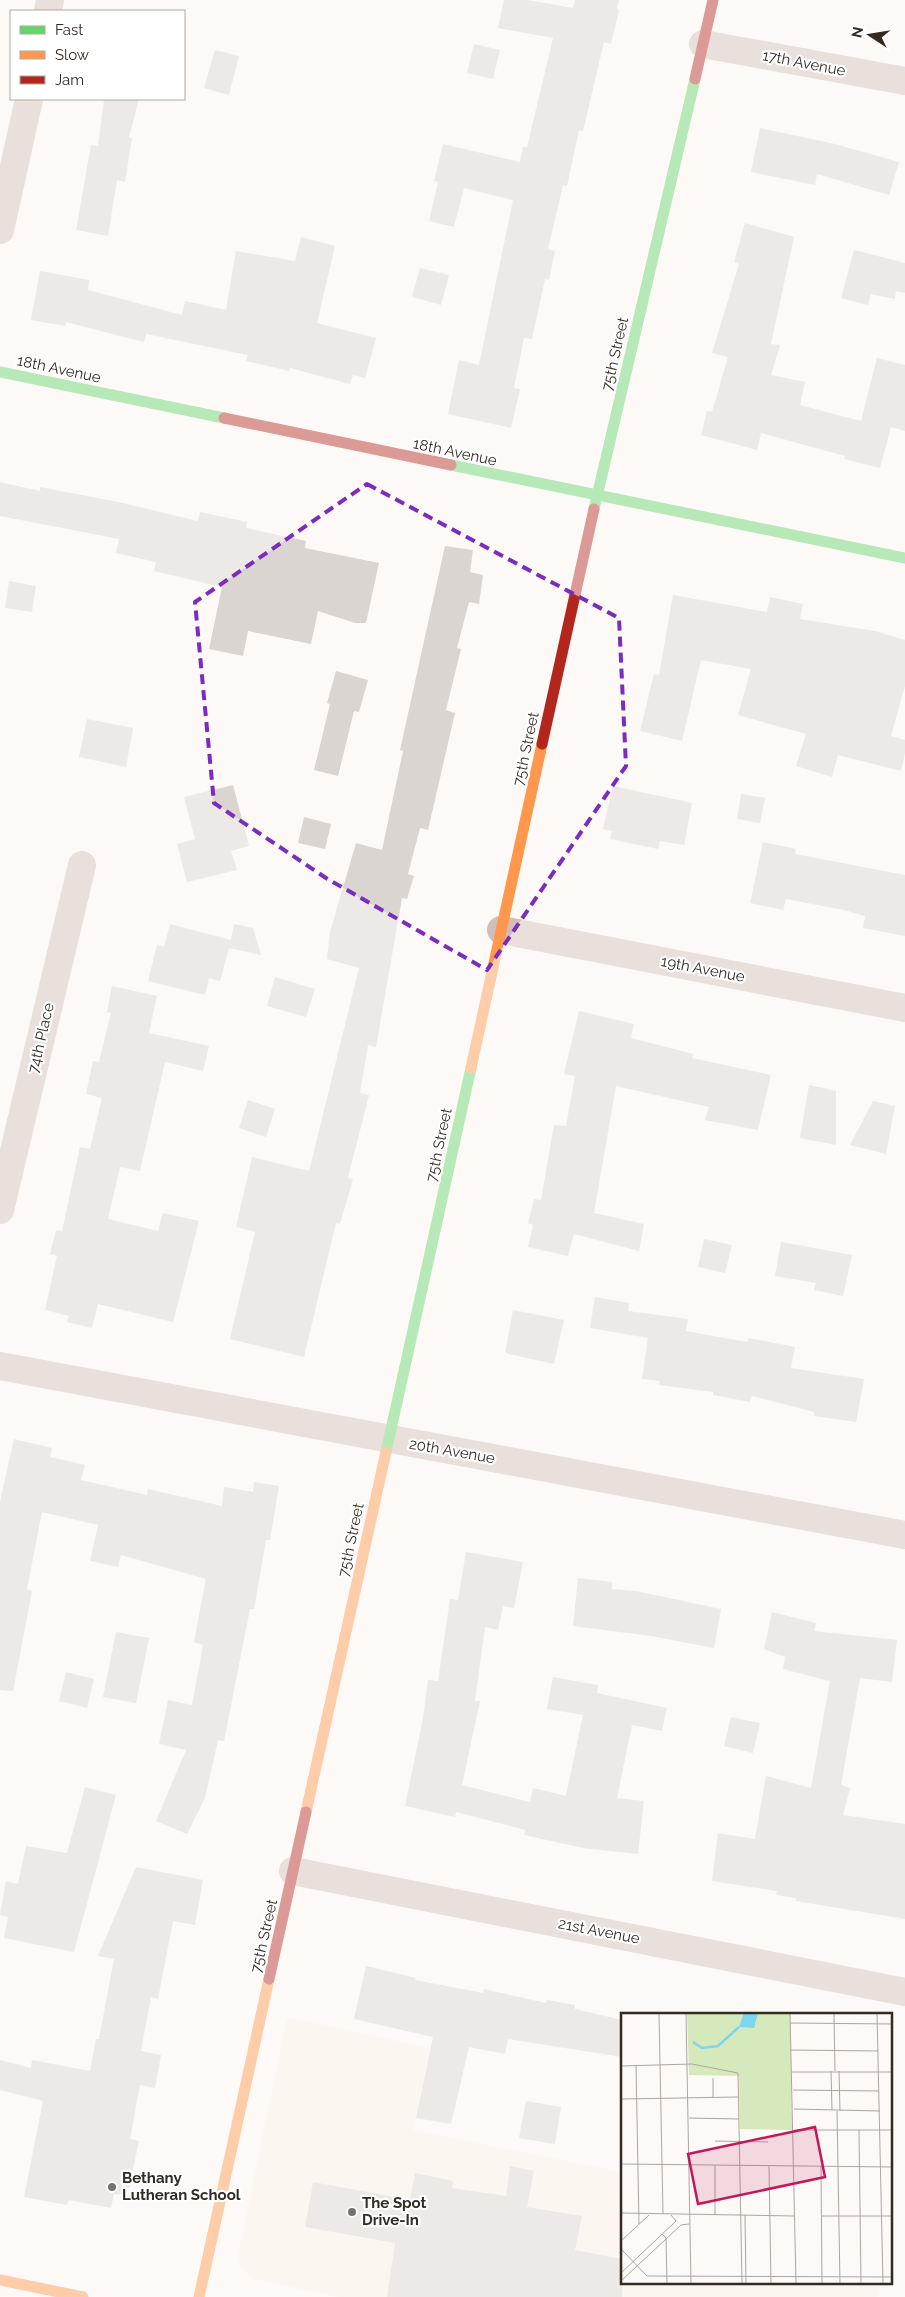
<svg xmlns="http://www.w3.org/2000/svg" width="905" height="2297" viewBox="0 0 905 2297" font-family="Raleway,sans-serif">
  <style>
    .built { fill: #fdf2e8 }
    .building { fill: #dad5d0 }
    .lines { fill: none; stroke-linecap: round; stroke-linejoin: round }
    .street { stroke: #d2beb8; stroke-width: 28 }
    .fast { stroke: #63d668; stroke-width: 11 }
    .slow { stroke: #ff974d; stroke-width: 11 }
    .jam { stroke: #b3261e; stroke-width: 11 }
    .marked { fill: none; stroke: #7b2cbf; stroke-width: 4; stroke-dasharray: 10 6; stroke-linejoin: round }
    .poi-dot { fill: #79726c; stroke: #fff; stroke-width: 2 }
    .labels { text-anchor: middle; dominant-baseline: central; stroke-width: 4.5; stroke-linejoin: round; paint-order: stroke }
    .street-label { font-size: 15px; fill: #332a21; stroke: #fff }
    .poi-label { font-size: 15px; font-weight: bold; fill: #332a21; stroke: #fff; text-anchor: start }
    .inset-river { fill: none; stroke: #7dd5f0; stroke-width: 2.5 }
    .inset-road { fill: none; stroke: #aca6a1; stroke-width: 1 }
    .view { fill: #c2185b; fill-opacity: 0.15; stroke: #c2185b; stroke-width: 2.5 }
    .inset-edge { fill: none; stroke: #332a21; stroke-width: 2.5 }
  </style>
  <rect width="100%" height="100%" fill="#fcf9f7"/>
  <polygon class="built" points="287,2017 430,2048 413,2130 622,2172 622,2283 881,2283 878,2297 338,2297 253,2279 239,2267 238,2255"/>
  <g class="building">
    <polygon points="504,0 528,0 573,8 575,0 619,0 617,9 619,10 611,44 604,42 583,131 579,130 567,186 563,185 548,249 555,251 549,280 545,279 532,339 524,338 514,388 520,389 511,428 448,414 459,360 479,365 513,200 464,188 454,227 429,221 438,182 434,181 443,144 520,162 523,147 527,147 553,38 498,28"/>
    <polygon points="474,44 500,50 493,79 467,73"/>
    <polygon points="215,50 239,56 229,95 204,88"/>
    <polygon points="104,99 139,99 129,137 132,138 125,182 117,180 108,236 76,230 91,145 98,146"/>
    <polygon points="760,128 835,144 899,162 889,195 817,174 815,185 751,172"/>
    <polygon points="745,223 794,237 771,344 780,345 771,375 805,382 800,405 861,421 877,358 905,365 905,431 891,427 880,468 844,459 845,456 761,433 757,450 701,435 707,411 712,412 728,357 712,353 739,264 734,262"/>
    <polygon points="301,237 335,246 317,323 376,338 365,378 353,375 350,384 290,368 289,371 246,361 248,355 146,334 144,342 66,322 65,326 31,320 40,271 89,280 88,290 182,315 185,301 226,310 236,251 295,261"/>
    <polygon points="854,250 905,263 905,293 896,291 895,299 871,294 868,305 841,298"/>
    <polygon points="420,268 449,275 441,305 412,297"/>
    <polygon points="0,482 40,491 40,487 118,502 198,521 200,512 247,522 246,528 306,541 305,548 379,563 366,623 355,623 318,611 311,644 248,631 243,656 209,649 222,587 154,571 156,562 116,553 119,539 0,516"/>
    <polygon points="445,546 473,550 470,572 483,575 479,604 469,602 457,648 461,649 446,710 455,713 428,830 420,828 408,874 414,876 407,899 402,898 376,1047 368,1045 360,1093 369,1095 348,1178 353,1179 340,1224 336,1223 304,1357 230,1339 255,1232 236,1227 252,1157 309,1171 359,968 327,959 330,932 356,843 382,850 403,751 400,750"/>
    <polygon points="9,581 36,586 32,612 5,608"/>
    <polygon points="673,595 767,612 770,597 803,604 800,619 875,631 905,640 905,686 891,736 905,740 905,753 901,771 838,755 832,777 796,766 806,734 738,715 751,669 701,660 682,741 640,731 654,674 659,675"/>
    <polygon points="336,671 368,680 359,712 354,711 338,776 314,770 330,704 327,703"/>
    <polygon points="87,719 133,728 126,767 79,757"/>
    <polygon points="233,785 249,846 231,851 237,870 187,882 177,844 195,839 184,797"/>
    <polygon points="613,786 692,803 684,845 660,841 658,849 610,839 612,831 603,829"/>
    <polygon points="741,794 765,798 760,823 737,819"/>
    <polygon points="304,817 331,824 325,849 298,843"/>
    <polygon points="763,842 796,849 795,854 905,875 905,936 863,928 865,916 844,910 786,899 783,910 750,903"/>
    <polygon points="170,924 231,940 234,924 253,928 261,955 229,948 220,981 209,978 205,995 148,981 157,945 164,947"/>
    <polygon points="275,977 315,989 306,1017 267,1006"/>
    <polygon points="112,986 157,996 149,1033 209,1046 203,1071 165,1062 140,1171 120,1167 108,1219 158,1231 163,1213 199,1221 173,1322 98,1304 92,1328 67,1322 69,1316 45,1310 57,1256 50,1254 56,1230 62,1231 80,1147 90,1149 102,1098 86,1094 93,1061 99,1062 111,1013 107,1012"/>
    <polygon points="579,1011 634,1024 631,1038 693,1054 692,1058 771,1075 758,1130 705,1120 709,1107 616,1086 594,1213 644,1224 639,1251 574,1234 568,1256 528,1247 533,1225 528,1223 534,1199 541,1200 554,1125 566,1126 575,1076 564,1074"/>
    <polygon points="809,1085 836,1091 836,1145 800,1138"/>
    <polygon points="248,1100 275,1109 266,1137 239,1128"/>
    <polygon points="873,1101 895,1106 886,1154 850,1145"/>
    <polygon points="704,1239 732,1245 725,1273 698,1267"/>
    <polygon points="781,1242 852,1255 843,1296 814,1290 816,1283 775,1276"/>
    <polygon points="595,1297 629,1303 628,1311 688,1319 686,1331 747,1342 749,1338 795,1347 791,1368 864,1379 856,1422 814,1416 814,1412 752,1396 750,1402 713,1395 713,1392 659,1385 660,1381 642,1379 648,1338 590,1328"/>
    <polygon points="513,1310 564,1320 554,1364 505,1353"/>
    <polygon points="14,1439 52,1448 50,1457 85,1465 81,1480 147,1495 148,1489 222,1506 224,1487 253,1492 254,1482 279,1486 270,1540 266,1540 254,1609 250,1609 224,1741 218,1740 205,1798 187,1834 156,1821 186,1750 159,1744 168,1700 192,1705 203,1645 194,1642 206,1579 121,1555 118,1567 90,1561 98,1525 42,1512 27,1589 32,1591 13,1691 0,1690 0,1501"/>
    <polygon points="466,1552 523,1562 514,1608 503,1606 498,1630 485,1627 475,1701 480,1701 462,1785 530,1802 533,1788 566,1796 583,1715 547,1709 553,1677 598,1685 597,1693 667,1708 662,1731 632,1725 617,1798 644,1801 638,1854 583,1848 524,1835 525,1830 456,1812 455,1817 405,1806 423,1718 428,1680 438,1681 450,1599 458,1600"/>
    <polygon points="578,1578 612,1582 612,1589 636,1591 721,1609 714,1648 651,1636 573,1626"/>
    <polygon points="772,1612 816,1623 814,1631 897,1640 892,1682 860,1678 841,1785 850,1788 843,1815 905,1824 905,1919 796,1901 796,1898 776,1895 777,1891 712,1881 718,1833 755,1839 766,1776 811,1788 830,1681 783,1669 785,1657 764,1649"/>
    <polygon points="116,1632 149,1638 136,1703 103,1697"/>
    <polygon points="66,1672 94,1679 87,1708 59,1701"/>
    <polygon points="731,1717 760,1723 753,1753 724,1746"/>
    <polygon points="85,1787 116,1795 74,1952 4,1938 8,1917 0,1915 6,1881 18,1884 26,1846 67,1853"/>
    <polygon points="136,1867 203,1880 195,1925 173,1921 158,1999 151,1997 141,2051 161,2055 155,2088 140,2085 130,2139 139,2141 129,2188 123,2187 121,2195 114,2194 111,2208 69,2200 67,2205 24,2197 43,2101 0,2090 0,2060 31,2068 32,2060 90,2071 96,2039 99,2039 114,1959 98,1956"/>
    <polygon points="366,1966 416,1978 415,1980 483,1993 484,1989 546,2003 547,2000 575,2005 575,2009 622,2020 622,2057 508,2039 505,2054 469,2047 451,2124 416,2118 433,2037 354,2019"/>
    <polygon points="526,2101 561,2107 555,2144 519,2138"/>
    <polygon points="510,2166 534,2171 527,2207 582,2216 575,2250 622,2259 622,2297 387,2297 395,2243 305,2227 313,2182 410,2200 415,2173 453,2181 452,2188 506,2196"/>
  </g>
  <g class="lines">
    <g class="street">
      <polyline points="48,11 50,0"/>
      <polyline points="703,44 905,81"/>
      <polyline points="0,230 29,99"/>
      <polyline points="501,930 905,1008"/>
      <polyline points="0,1210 82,865"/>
      <polyline points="0,1366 905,1535"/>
      <polyline points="293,1871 905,1992"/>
    </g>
    <g class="fast">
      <polyline points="0,372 224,418"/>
      <polyline points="451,465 905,558"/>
      <polyline points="594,509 695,79"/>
      <polyline points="386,1452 471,1068"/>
    </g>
    <g class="slow">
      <polyline points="471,1068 542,744"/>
      <polyline points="306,1812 386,1452"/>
      <polyline points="0,2280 83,2297"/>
      <polyline points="199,2297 269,1979"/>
    </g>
    <g class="jam">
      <polyline points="695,79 713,0"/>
      <polyline points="224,418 451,465"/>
      <polyline points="542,744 594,509"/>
      <polyline points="269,1979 306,1812"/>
    </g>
  </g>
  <path d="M0 0H905V2297H0ZM367 484 619 618 626 766 487 970 326 878 214 803 195 602Z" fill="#fcf9f7" fill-opacity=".55" fill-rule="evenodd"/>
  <path class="marked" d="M367 484 619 618 626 766 487 970 326 878 214 803 195 602Z"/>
  <g class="poi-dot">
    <circle cx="112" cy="2187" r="5"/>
    <circle cx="352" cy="2212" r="5"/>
  </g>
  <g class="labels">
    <g class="street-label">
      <text transform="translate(804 63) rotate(11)">17th Avenue</text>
      <text transform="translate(615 354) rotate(-77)">75th Street</text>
      <text transform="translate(59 369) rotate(12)">18th Avenue</text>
      <text transform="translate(455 452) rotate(12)">18th Avenue</text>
      <text transform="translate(526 749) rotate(-78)">75th Street</text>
      <text transform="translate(703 969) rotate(11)">19th Avenue</text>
      <text transform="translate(41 1038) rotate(-77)">74th Place</text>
      <text transform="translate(439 1145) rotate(-78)">75th Street</text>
      <text transform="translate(452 1451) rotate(10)">20th Avenue</text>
      <text transform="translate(351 1540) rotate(-78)">75th Street</text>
      <text transform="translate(599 1931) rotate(11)">21st Avenue</text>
      <text transform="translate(264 1936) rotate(-77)">75th Street</text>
    </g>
    <g class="poi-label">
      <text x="122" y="2178">Bethany<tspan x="122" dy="17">Lutheran School</tspan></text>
      <text x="362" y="2203">The Spot<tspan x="362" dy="17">Drive-In</tspan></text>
    </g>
  </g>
  <g transform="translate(621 2013)">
    <rect width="271" height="271" fill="#fcf9f7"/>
    <path d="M66 0H169L171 117 119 116 118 63 68 62Z" fill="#d6e9bc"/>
    <path d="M123 0H137L133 15 118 14Z" fill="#7dd5f0"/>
    <path class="inset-river" d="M72 29 81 35 97 33 118 14"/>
    <path class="inset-road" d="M38 0 42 201M65 0 70 271M169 0 175 271M213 0 214 58M256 0 262 271M169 10 272 11M170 37 257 38M15 52 18 211M0 53 71 51 117 60 121 271M210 58 211 97M218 58 219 98M171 59H272M92 65V84M172 77 258 78M0 86 117 84M173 96 259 98M216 98 219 271M68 105 118 106M173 117H272M238 117 240 271M94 128 147 129M0 151 272 154M94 152V202M148 153 150 271M200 153 201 271M0 200 174 203M124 202 125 271M201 203H272M41 221 45 225 46 271M0 228 28 202M0 236 26 263M0 260 55 208 50 202M26 263 272 264M0 268 60 212 68 211"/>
    <path class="view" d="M194 114 204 164 77 191 67 141Z"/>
    <rect width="271" height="271" class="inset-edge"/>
  </g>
  <rect x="10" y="10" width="175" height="90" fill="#ffffff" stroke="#adaaa6"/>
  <rect x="20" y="26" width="25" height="8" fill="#63d668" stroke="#adaaa6"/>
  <text x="55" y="35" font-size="15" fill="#332a21">Fast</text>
  <rect x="20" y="51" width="25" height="8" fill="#ff974d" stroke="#adaaa6"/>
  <text x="55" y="60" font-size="15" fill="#332a21">Slow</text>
  <rect x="20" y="76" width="25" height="8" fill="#b3261e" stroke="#adaaa6"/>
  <text x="55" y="85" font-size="15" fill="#332a21">Jam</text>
  <g transform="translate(870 35) rotate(282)" stroke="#ffffff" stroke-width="4" paint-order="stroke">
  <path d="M0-4L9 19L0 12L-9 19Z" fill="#332a21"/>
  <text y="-8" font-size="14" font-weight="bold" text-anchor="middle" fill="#332a21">N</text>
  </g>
</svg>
